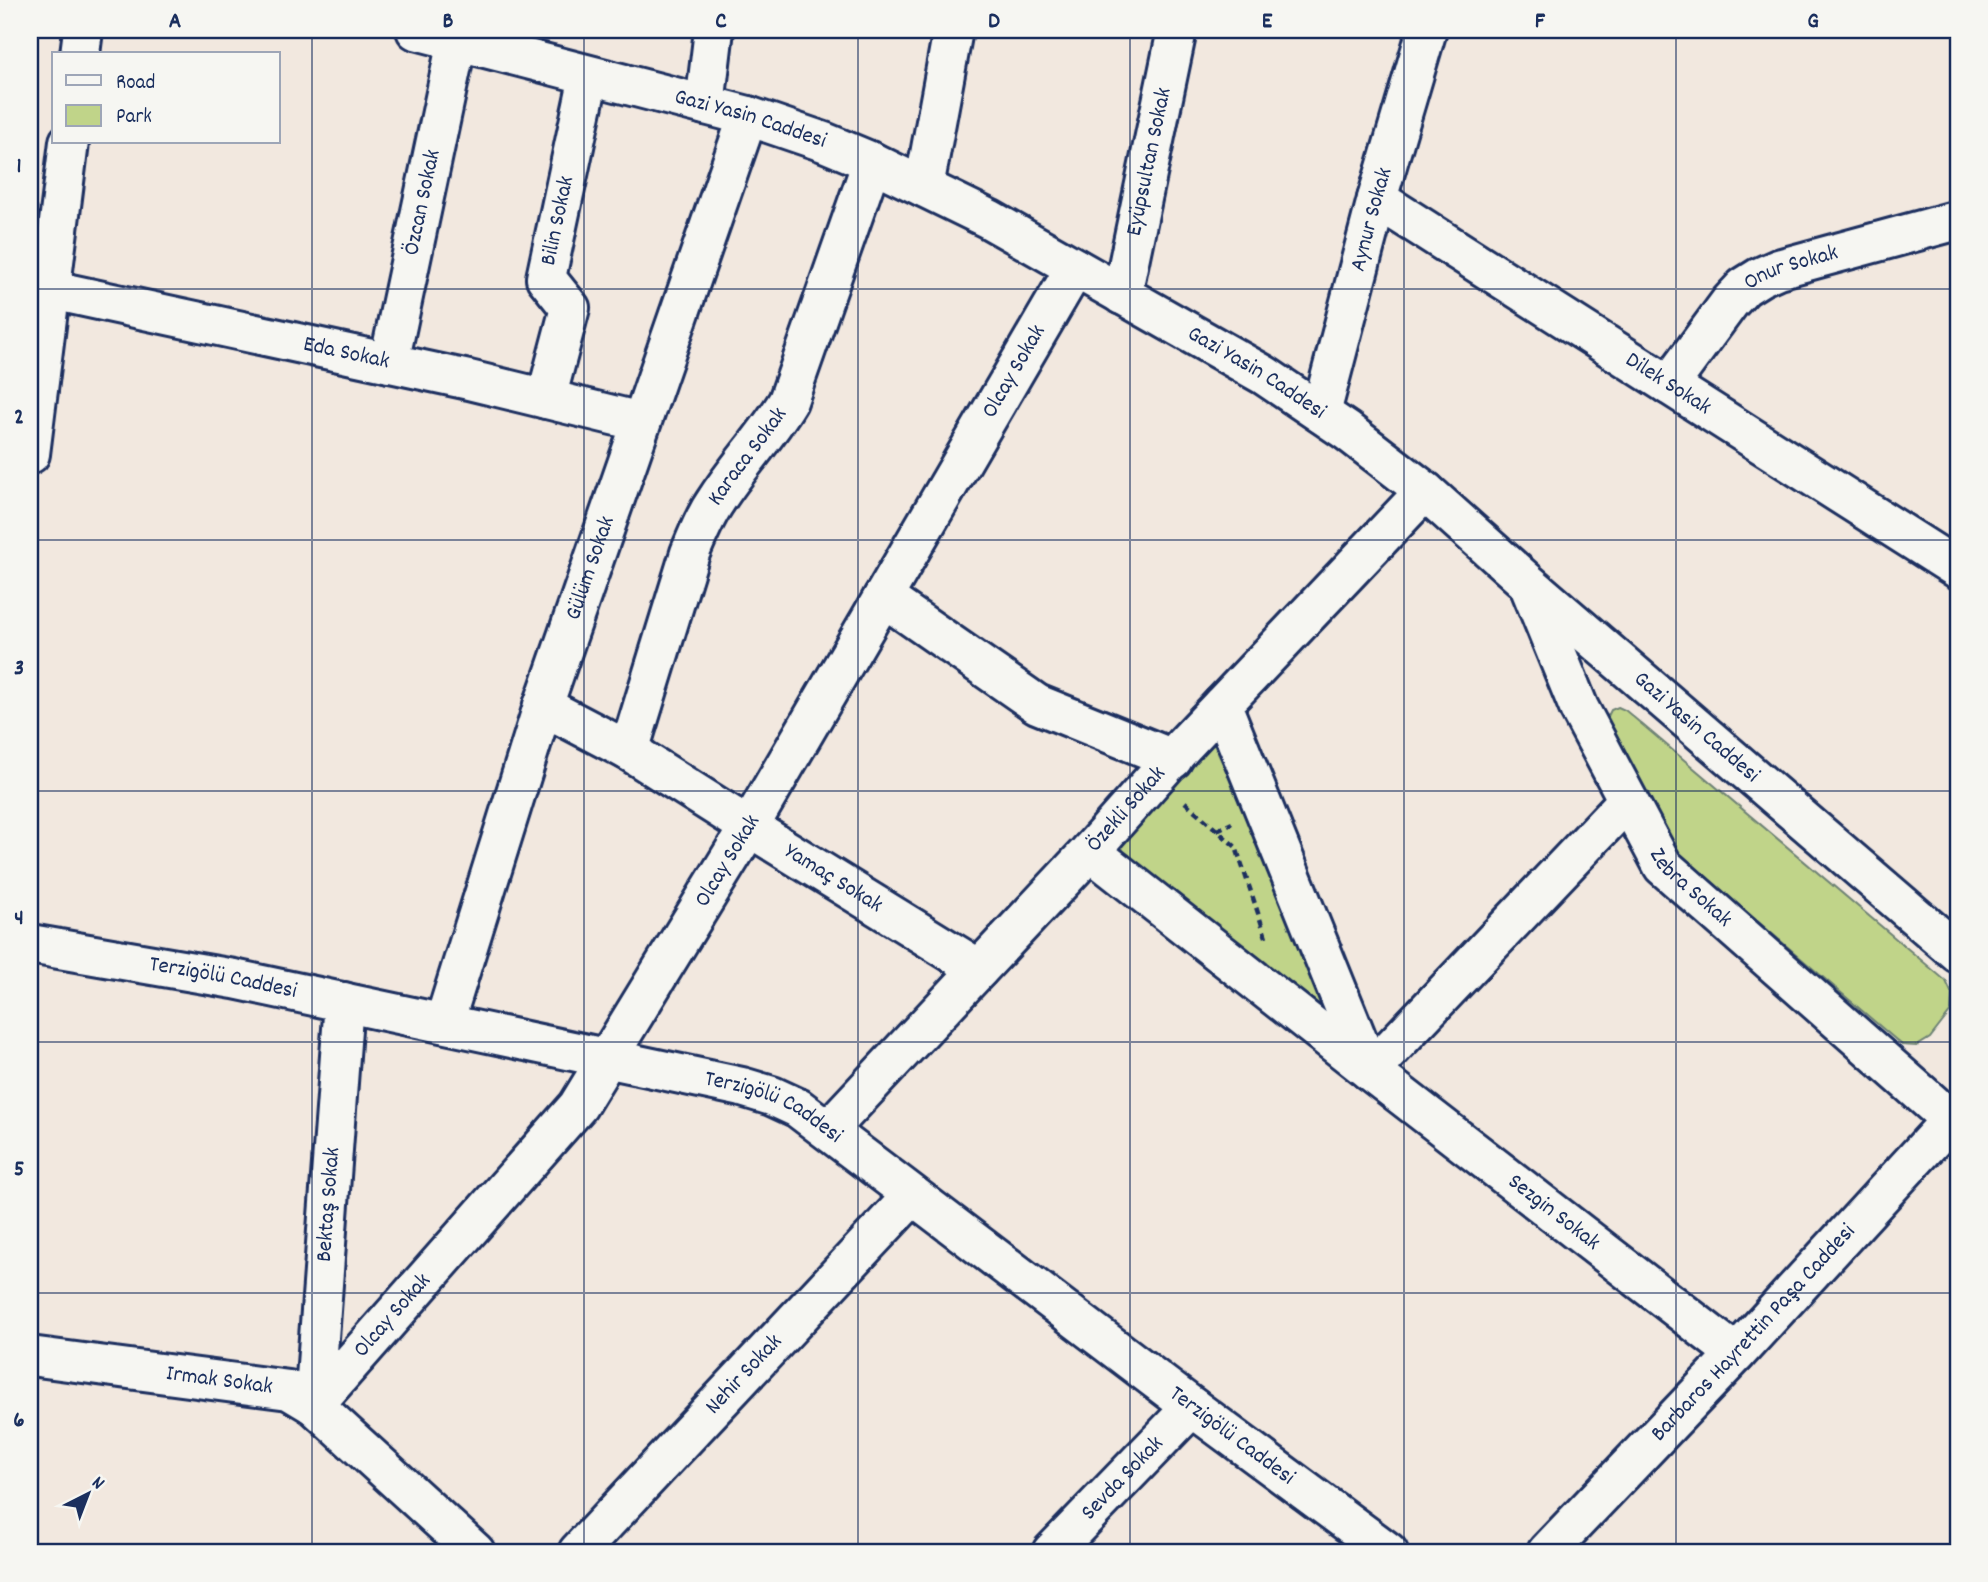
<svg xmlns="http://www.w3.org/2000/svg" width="1988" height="1582" viewBox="0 0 1988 1582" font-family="Dekko,sans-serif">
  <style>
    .green { fill: #c0d489; stroke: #6e8274; stroke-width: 2 }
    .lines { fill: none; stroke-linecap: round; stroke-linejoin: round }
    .minor-casing { stroke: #1b2f5e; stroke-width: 44 }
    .path { stroke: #1b2f5e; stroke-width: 4.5; stroke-dasharray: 7 5; stroke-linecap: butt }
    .minor { stroke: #f6f6f2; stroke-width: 38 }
    .grid { fill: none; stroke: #1b2f5e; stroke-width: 2; stroke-opacity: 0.55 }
    .labels { text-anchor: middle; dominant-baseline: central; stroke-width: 5; stroke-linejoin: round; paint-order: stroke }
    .street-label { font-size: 23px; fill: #1b2f5e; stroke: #f6f6f2 }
    .neatline { fill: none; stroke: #1b2f5e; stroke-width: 2.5 }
    .grid-label { font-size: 23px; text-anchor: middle; font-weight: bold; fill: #1b2f5e }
  </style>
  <rect width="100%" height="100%" fill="#f2e8df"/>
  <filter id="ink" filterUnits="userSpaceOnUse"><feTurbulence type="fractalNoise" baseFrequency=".0143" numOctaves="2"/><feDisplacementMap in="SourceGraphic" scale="14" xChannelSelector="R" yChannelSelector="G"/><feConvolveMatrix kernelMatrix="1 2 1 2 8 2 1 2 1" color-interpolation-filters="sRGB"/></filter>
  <g filter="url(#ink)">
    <g class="green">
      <polygon points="1618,707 1625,710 1946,981 1952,994 1951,1011 1930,1038 1917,1046 1902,1045 1672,848 1610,734 1607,718 1611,710"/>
      <polygon points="1211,738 1331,998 1328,1004 1321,1005 1307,999 1123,854 1122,843"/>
    </g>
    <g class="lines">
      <g class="minor-casing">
        <g id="minor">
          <path id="s1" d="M416 30 748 116 824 142 872 162 989 219 1264 375 1347 431 1425 491 1528 583 1958 953"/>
          <polyline points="80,54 83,30"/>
          <polyline points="705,105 714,30"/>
          <polyline points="924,187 953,30"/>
          <path id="s2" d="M1377 199 1958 569"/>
          <path id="s3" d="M52 290 469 380 641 422"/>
          <path id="s4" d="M1122 295 1177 30"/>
          <path id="s5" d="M389 363 457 41"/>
          <path id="s6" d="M1669 385 1730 302 1744 287 1760 277 1778 269 1958 220"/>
          <path id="s7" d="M546 399 570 308 546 278 589 76"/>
          <path id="s8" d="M1321 413 1377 199 1427 30"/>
          <polyline points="30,454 69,142"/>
          <path id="s9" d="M1530 588 1579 708 1663 866 1951 1120"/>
          <polyline points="883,597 1037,704 1173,759"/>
          <polyline points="1222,705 1370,1071 1627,801"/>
          <path id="s10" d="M543 706 629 751 749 827 979 969"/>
          <path id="s11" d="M629 751 690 553C698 534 705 516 717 499 739 465 767 436 788 401L872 162"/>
          <path id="s12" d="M1090 851 1370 1071 1736 1354"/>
          <path id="s13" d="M30 944 234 979 742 1087 772 1096 798 1108 1192 1407 1388 1552"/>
          <path id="s14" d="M444 1023 543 706 748 116"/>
          <path id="s15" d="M828 1130 1090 851 1183 746 1425 491"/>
          <path id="s16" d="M30 1356 289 1390 314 1405 475 1552"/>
          <path id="s17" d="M314 1405 578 1106 749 827 1075 268"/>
          <path id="s18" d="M314 1405 344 1002"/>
          <path id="s19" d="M578 1552 912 1196"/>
          <path id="s20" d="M1052 1552 1192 1407"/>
          <path id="s21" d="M1547 1552 1736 1354 1958 1112"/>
        </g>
      </g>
      <g class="path">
        <polyline points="1185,802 1236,847 1267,940"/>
        <polyline points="1217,830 1232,823"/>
      </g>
      <use href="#minor" class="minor"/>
    </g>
  </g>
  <path class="grid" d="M312 30V1552M584 30V1552M858 30V1552M1130 30V1552M1404 30V1552M1676 30V1552M30 289H1958M30 540H1958M30 791H1958M30 1042H1958M30 1293H1958"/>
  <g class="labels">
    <g class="street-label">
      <text stroke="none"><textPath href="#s1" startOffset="346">Gazi Yasin Caddesi</textPath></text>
      <text stroke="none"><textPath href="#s4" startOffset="136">Eyüpsultan Sokak</textPath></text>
      <text stroke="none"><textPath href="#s5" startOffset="164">Özcan Sokak</textPath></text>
      <text stroke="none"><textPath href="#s7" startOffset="191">Bilin Sokak</textPath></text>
      <text stroke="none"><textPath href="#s8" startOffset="200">Aynur Sokak</textPath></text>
      <text stroke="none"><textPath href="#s6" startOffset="175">Onur Sokak</textPath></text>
      <text stroke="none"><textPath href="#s3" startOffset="301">Eda Sokak</textPath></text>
      <text stroke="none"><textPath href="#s17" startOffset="1253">Olcay Sokak</textPath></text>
      <text stroke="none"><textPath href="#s1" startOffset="914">Gazi Yasin Caddesi</textPath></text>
      <text stroke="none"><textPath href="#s2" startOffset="345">Dilek Sokak</textPath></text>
      <text stroke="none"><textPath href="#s11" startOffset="320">Karaca Sokak</textPath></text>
      <text stroke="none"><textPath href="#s14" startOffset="478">Gülüm Sokak</textPath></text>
      <text stroke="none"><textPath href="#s1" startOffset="1480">Gazi Yasin Caddesi</textPath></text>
      <text stroke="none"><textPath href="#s15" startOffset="438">Özekli Sokak</textPath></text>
      <text stroke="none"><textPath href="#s17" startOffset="686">Olcay Sokak</textPath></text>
      <text stroke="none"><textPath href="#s10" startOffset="338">Yamaç Sokak</textPath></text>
      <text stroke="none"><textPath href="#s9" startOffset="343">Zebra Sokak</textPath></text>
      <text stroke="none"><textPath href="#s13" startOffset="196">Terzigölü Caddesi</textPath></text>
      <text stroke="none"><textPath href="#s13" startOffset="763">Terzigölü Caddesi</textPath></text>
      <text stroke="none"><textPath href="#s18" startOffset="201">Bektaş Sokak</textPath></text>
      <text stroke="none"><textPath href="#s12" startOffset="588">Sezgin Sokak</textPath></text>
      <text stroke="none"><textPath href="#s17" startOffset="119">Olcay Sokak</textPath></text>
      <text stroke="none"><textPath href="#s21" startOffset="301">Barbaros Hayrettin Paşa Caddesi</textPath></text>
      <text stroke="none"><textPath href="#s19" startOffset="243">Nehir Sokak</textPath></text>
      <text stroke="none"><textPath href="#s16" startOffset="191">Irmak Sokak</textPath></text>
      <text stroke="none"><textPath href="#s13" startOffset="1330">Terzigölü Caddesi</textPath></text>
      <text stroke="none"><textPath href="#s20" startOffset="102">Sevda Sokak</textPath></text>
    </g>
  </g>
  <rect width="1988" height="1582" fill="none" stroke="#f6f6f2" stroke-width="77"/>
  <rect x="52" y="52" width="228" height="91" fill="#f6f6f2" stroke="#9ea6b7" stroke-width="2"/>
  <rect x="66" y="75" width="35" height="10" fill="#f6f6f2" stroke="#9ea6b7" stroke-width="2"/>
  <text x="116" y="88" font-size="21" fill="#1b2f5e">Road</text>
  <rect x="66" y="105" width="35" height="21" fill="#c0d489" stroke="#9ea6b7" stroke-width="2"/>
  <text x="116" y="122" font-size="21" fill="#1b2f5e">Park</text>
  <g transform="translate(88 1494) rotate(42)" stroke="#f6f6f2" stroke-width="5" paint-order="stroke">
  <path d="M0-5L12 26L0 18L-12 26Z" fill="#1b2f5e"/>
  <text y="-10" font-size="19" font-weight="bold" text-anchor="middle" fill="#1b2f5e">N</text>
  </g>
  <rect x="38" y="38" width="1912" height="1506" class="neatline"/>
  <g class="grid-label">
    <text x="175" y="27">A</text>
    <text x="448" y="27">B</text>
    <text x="721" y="27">C</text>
    <text x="994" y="27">D</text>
    <text x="1267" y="27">E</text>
    <text x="1540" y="27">F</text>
    <text x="1813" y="27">G</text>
    <text x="19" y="172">1</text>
    <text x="19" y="423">2</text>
    <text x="19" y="674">3</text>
    <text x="19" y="924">4</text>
    <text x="19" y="1175">5</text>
    <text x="19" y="1426">6</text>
  </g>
</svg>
